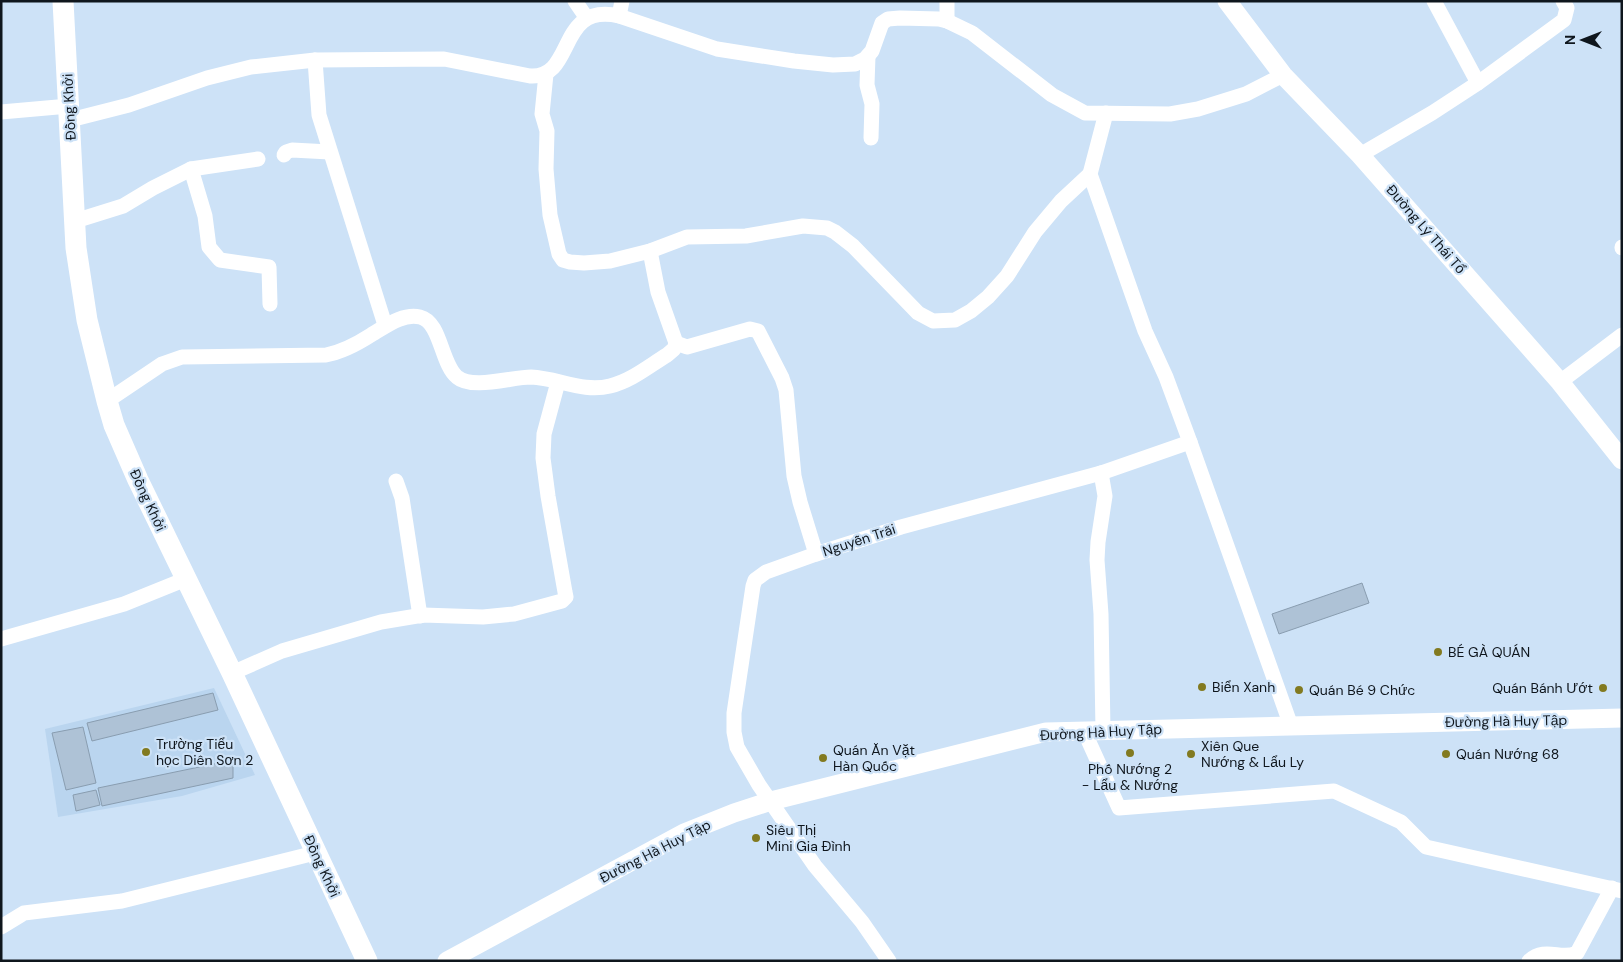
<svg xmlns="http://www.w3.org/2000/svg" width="1623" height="962" viewBox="0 0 1623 962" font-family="'DM Sans',sans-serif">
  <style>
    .built { fill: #bad5ef }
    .building { fill: #aec2d6; stroke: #899db0 }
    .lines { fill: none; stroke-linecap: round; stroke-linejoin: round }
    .minor { stroke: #fff; stroke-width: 15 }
    .tertiary { stroke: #fff; stroke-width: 19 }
    .secondary { stroke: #fff; stroke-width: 21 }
    .poi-dot { fill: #827a20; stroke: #cde2f7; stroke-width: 2 }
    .labels { text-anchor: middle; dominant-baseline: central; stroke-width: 4.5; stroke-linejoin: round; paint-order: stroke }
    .street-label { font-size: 14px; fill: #0f161d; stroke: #cde2f7 }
    .poi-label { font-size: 14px; fill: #0f161d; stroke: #cde2f7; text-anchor: start }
  </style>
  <rect width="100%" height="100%" fill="#cde2f7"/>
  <polygon class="built" points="214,688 255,775 182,796 58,817 45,729"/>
  <g class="building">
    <polygon points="1362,583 1369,603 1279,634 1272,614"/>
    <polygon points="213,693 218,710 92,741 87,723"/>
    <polygon points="83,727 96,783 66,790 52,733"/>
    <polygon points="233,760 233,778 102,806 98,788"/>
    <polygon points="96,790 100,805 76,811 73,795"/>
  </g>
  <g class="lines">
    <g class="minor">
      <polyline points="575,1 586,17"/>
      <polyline points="947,1 947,21"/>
      <polyline points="619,16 622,1"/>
      <polyline points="868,56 867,85 872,104 871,138"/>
      <polyline points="315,60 319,115 385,325"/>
      <polyline points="546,74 542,114 547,131 546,169 550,215 559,254 563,260 570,262 584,263 610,261 650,251 687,237 746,236 803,226 827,228 835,232 853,246 918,313 933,321 955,320 971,311 988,297 1007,276 1035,232 1061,201 1090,174"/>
      <polyline points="1478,83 1564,20 1567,8 1563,1"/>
      <polyline points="1,112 69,106"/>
      <polyline points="1106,113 1090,174 1145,331 1166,377 1190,442 1291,726"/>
      <path d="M70 120 129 105 207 78 251 67 315 60 444 59 530 76C576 79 556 2 619 16L717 49 794 61 833 65 855 64 865 59 872 51 882 23 888 19 900 18 939 19 947 21 972 33 1052 95 1085 113 1170 114 1198 109 1246 94 1283 75"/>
      <polyline points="284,155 286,152 292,150 330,152"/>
      <polyline points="1360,155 1432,113 1478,83 1434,1"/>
      <polyline points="191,169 205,216 209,247 220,260 269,267 270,304"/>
      <polyline points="75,221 123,206 153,188 191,169 258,159"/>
      <polyline points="1622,247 1622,248"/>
      <polyline points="676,343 687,347 750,329 758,331 782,378 786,390 794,476 800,502 816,554"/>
      <polyline points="1560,382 1622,335"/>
      <path d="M107 401 162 364 182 357 326 355C342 352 357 344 371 335 385 327 402 313 420 317 441 322 441 364 457 377 472 390 512 377 531 377 558 378 583 393 610 386 631 381 649 366 667 355L674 349 676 343 658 292 650 251"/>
      <polyline points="1101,473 1105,496 1098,542 1097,560 1101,614 1103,730"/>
      <polyline points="396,481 402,498 420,616"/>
      <polyline points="1,639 124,604 186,579"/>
      <polyline points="232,673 282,651 381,622 423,615 483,617 514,614 562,601 566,597 565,592 548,496 543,458 544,434 558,382"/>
      <polyline points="1084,731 1119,808 1334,791 1401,822 1426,847 1622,891"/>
      <polyline points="1,927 24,913 122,901 315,853"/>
      <polyline points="889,961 862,922 815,866 759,785 737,747 734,732 734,713 753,586 755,580 766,572 816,554 901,527 1101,473 1190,442"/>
      <path d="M1529 961C1546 946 1561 961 1577 953L1612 888"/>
    </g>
    <g class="tertiary">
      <polyline points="1227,1 1283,75 1360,155 1560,382 1622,460"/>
      <polyline points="447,961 684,833 734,813 771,801 1046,732 1622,718"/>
    </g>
    <polyline class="secondary" points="63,1 76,248 87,320 107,401 114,425 138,480 232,673 367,961"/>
  </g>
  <g class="poi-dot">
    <circle cx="1438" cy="652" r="5"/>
    <circle cx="1202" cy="687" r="5"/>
    <circle cx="1603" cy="688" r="5"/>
    <circle cx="1299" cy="690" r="5"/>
    <circle cx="146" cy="752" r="5"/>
    <circle cx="1130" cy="753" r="5"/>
    <circle cx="1191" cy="754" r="5"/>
    <circle cx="1446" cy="754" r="5"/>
    <circle cx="823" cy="758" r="5"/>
    <circle cx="756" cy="838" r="5"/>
  </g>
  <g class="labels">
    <g class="street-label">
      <text transform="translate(69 107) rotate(-93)">Đồng Khởi</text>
      <text transform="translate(1426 229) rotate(49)">Đường Lý Thái Tổ</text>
      <text transform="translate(148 500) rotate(65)">Đồng Khởi</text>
      <text transform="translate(859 540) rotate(-18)">Nguyễn Trãi</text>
      <text transform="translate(1506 721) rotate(-1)">Đường Hà Huy Tập</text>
      <text transform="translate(1101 732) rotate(-3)">Đường Hà Huy Tập</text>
      <text transform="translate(655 851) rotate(-27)">Đường Hà Huy Tập</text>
      <text transform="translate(322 866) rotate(65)">Đồng Khởi</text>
    </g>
    <g class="poi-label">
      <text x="1448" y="652">BÉ GÀ QUÁN</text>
      <text x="1212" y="687">Biển Xanh</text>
      <text x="1593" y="688" text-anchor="end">Quán Bánh Ướt</text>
      <text x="1309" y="690">Quán Bé 9 Chức</text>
      <text x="156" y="744">Trường Tiểu<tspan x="156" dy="16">học Diên Sơn 2</tspan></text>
      <text x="1201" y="746">Xiên Que<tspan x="1201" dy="16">Nướng &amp; Lẩu Ly</tspan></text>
      <text x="833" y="750">Quán Ăn Vặt<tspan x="833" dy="16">Hàn Quốc</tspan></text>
      <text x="1456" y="754">Quán Nướng 68</text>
      <text x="1130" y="769" text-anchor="middle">Phố Nướng 2<tspan x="1130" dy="16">- Lẩu &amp; Nướng</tspan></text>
      <text x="766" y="830">Siêu Thị<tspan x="766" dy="16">Mini Gia Đình</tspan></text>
    </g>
  </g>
  <rect width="1623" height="962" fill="none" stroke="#0f161d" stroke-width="5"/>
  <g transform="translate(1583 40) rotate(270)" stroke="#cde2f7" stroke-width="4" paint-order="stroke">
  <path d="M0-4L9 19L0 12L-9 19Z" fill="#0f161d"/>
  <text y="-8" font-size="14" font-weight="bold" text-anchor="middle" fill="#0f161d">N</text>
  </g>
</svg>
